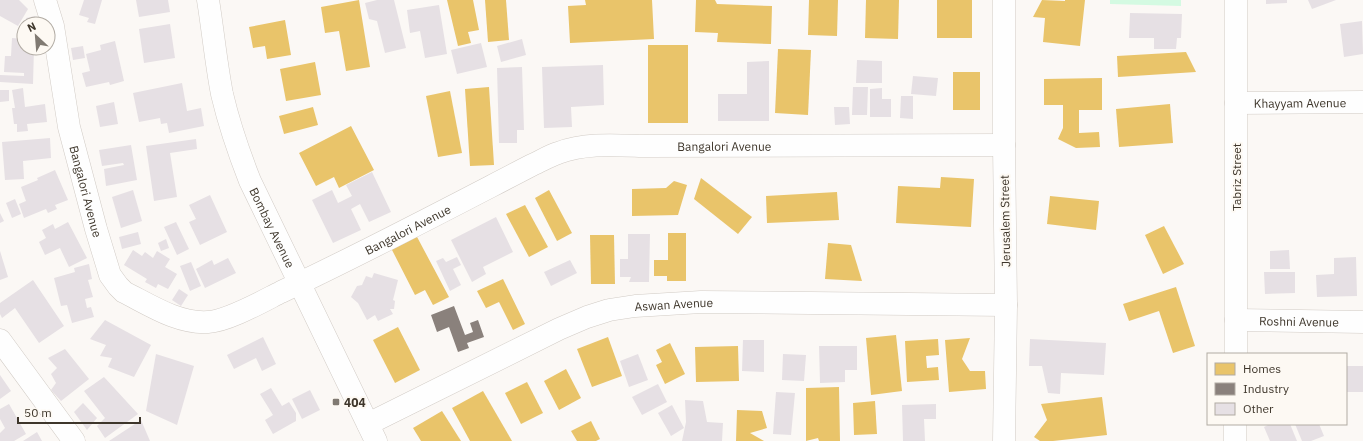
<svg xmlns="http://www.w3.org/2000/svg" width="1363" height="441" viewBox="0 0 1363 441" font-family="'IBM Plex Sans',sans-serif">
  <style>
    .green { fill: #d4fae2 }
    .homes { fill: #e9c46a }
    .industry { fill: #8a817c }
    .building { fill: #e6e0e4 }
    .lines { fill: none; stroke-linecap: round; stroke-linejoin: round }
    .minor-casing { stroke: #d1cbc5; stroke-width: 23 }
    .minor { stroke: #fefefe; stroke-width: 22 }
    .poi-dot { fill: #807a72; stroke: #fdf9f3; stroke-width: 1.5 }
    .labels { text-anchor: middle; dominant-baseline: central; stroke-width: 4; stroke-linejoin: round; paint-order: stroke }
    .street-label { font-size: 12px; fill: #3e362b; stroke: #fdf9f3 }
    .poi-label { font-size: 12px; font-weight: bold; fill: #3e362b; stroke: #fdf9f3; text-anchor: start }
  </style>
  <rect width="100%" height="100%" fill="#fbf8f5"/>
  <polygon class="green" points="1110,0 1181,0 1181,6 1110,4"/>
  <g class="homes">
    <polygon points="359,0 370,67 346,71 339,31 325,33 321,7"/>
    <polygon points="447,0 473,0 479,30 468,32 471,43 458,46"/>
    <polygon points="485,0 506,0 509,40 488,42"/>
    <polygon points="585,0 652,0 654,39 570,43 568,6 586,5"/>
    <polygon points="696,0 715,0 717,4 772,6 771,44 717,42 718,33 695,32"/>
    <polygon points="809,0 838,0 837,36 808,35"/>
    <polygon points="866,0 899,0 898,39 865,38"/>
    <rect x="937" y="0" width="35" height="38"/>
    <polygon points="1042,0 1065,1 1065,0 1085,0 1080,46 1043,42 1045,18 1033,17"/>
    <polygon points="285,20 291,55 267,59 265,46 253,48 249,27"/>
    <rect x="648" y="45" width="40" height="78"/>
    <polygon points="778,49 811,50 808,115 775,113"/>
    <polygon points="1186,52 1196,72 1118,77 1117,56"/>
    <polygon points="315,62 321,95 286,101 280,69"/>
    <rect x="953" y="72" width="27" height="38"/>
    <polygon points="1102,78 1102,110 1079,110 1079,133 1099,132 1100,147 1076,148 1058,139 1063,128 1063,105 1044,105 1044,79"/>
    <polygon points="489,87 494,165 470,166 465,89"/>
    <polygon points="450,91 462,153 438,157 426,96"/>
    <polygon points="1170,104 1173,143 1119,147 1116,109"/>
    <polygon points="313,107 318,125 284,134 279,116"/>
    <polygon points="351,126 374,170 339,188 334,177 316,186 299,153"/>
    <polygon points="941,177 974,179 971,227 896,223 898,186 940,188"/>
    <polygon points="701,178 752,217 738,234 694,199"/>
    <polygon points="674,181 687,185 678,215 632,216 632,189 666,188"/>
    <polygon points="549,190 572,233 557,241 535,198"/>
    <polygon points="837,192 839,220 767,223 766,196"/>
    <polygon points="1050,196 1099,201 1096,230 1047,224"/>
    <polygon points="525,205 548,247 529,257 506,214"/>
    <polygon points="1164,226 1184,264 1163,274 1145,235"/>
    <polygon points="668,233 686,233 686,281 667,281 667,276 654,276 654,260 668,260"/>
    <polygon points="416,235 449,297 433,305 425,290 415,295 391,248"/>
    <polygon points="590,235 614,235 615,284 591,284"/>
    <polygon points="828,243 851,245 862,281 825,279"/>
    <polygon points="503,279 525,324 513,330 499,302 486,308 477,291"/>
    <polygon points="1176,287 1195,346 1173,353 1159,311 1129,321 1123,304"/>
    <polygon points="398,327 420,370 395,383 373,340"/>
    <polygon points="896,335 902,391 871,395 866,338"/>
    <polygon points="608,337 622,376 592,387 577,349"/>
    <polygon points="970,338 962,359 970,371 985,371 986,389 949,392 945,340"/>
    <polygon points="938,339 939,355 926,356 927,368 938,367 939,380 907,382 905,341"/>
    <polygon points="670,343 685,374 665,384 656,365 662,362 656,350"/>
    <polygon points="738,346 739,381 696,382 695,347"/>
    <polygon points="566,369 581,398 559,410 544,381"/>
    <polygon points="527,382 543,413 521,424 505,393"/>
    <polygon points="839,387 840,441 819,441 818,438 806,441 806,388"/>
    <polygon points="483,391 512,441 470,441 452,408"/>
    <polygon points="1102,397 1107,435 1053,441 1040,441 1034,437 1047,420 1041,404"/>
    <polygon points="875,401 877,434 854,435 853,403"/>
    <polygon points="737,410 762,411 767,428 750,433 764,441 736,441"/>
    <polygon points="442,411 461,441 421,441 413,428"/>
    <polygon points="591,421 600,439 596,441 577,441 571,431"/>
  </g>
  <polygon class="industry" points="454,306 465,335 473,332 470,323 478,320 484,337 467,343 469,348 458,352 449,327 437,332 431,315"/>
  <g class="building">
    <polygon points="0,0 19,0 28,9 18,26 0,16"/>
    <polygon points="84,0 102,0 95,24 87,22 89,18 79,15"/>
    <polygon points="136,0 168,0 170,12 139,17"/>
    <polygon points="377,0 394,0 406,48 385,53 377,21 369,19 365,3"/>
    <polygon points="1266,0 1287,0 1287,3 1266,4"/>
    <polygon points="1308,0 1336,0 1312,9"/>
    <polygon points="439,5 447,54 425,58 420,31 410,33 407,10"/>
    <polygon points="1130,13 1182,14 1181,38 1177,38 1176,49 1154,49 1154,38 1129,38"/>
    <polygon points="35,16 37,24 27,24 26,18"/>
    <polygon points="1362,21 1363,54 1344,57 1340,24"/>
    <polygon points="170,24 175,58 144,63 139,29"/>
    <polygon points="12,38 24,39 24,48 34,48 33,84 0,82 0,75 24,76 24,73 4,72 5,56 11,56"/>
    <polygon points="522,39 526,55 501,62 497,46"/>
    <polygon points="115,41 124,81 110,85 109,82 86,87 82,73 90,71 86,54 101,50 100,45"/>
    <polygon points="481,43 487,67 457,74 451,50"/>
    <polygon points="83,46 85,58 73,60 71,48"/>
    <polygon points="857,60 882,61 882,83 856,83"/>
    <polygon points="769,61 769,121 718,121 718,94 747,94 747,62"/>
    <polygon points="603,65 604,105 571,107 572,127 544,128 542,67"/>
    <polygon points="522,67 524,130 517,130 517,143 499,143 497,68"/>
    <polygon points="913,76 938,78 936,96 911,94"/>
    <polygon points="182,83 187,111 201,108 204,126 169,133 167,123 161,124 160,118 139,122 133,93"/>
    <polygon points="853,87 868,87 867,115 852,115"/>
    <polygon points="23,88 25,107 45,104 47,122 27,124 28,131 17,132 17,124 14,124 12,108 15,108 12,90"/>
    <polygon points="882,88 882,99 891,99 891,117 870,117 870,89"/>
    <polygon points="0,90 9,90 9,101 0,102"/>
    <polygon points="901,96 913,96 913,119 900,118"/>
    <polygon points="114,102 118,124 100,127 96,106"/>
    <polygon points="834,107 849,107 850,124 835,125"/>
    <polygon points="50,138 51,158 23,161 24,179 5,180 2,142"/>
    <polygon points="196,139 197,149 170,153 177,197 154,201 146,146"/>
    <polygon points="131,145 137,180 106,186 104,169 124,165 123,163 102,166 99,150"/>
    <polygon points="55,170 68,200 55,205 57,209 48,213 46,209 24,218 19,204 26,201 21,187 38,180 37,178"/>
    <polygon points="372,172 391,212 369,222 360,204 351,209 361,230 333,243 312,200 332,190 338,203 352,196 346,185"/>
    <polygon points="133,190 142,221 121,228 112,197"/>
    <polygon points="210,195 227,232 200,245 189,222 196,219 189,205"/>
    <polygon points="15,199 21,214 12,218 6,203"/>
    <polygon points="0,213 4,221 0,223"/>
    <polygon points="496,217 513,252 483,267 486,274 472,282 451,240"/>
    <polygon points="68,222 87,258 69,267 60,248 45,255 39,242 46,238 42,230 53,224 55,229"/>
    <polygon points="176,222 189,249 177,255 164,227"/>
    <polygon points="138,232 141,244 122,249 119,237"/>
    <polygon points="628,234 650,234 649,282 629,282 631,277 620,277 620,259 628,259"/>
    <polygon points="166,239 169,248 161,251 158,243"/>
    <polygon points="133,250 142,256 145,252 153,258 157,251 170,259 165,267 177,274 168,289 158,284 156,288 145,282 147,279 124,265"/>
    <polygon points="1289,250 1290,269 1270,269 1270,251"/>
    <polygon points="0,251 8,277 0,280"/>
    <polygon points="457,257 461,265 453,269 461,285 450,291 436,261 443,258 446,262"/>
    <polygon points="1356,257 1357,296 1317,297 1316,275 1334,274 1334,258"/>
    <polygon points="228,258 236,273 205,288 196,269 212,260 214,265"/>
    <polygon points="570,260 577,273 551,286 544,272"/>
    <polygon points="191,262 201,286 190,291 180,266"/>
    <polygon points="89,264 92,279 88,280 93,297 85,299 87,308 91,307 94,317 72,323 67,305 61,306 54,278 75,272 74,268"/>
    <polygon points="1264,272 1295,272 1295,293 1265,294"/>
    <polygon points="374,273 398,280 393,300 395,301 394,309 390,309 393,314 378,321 375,315 367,320 358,303 351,297 357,286 362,285 366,276 372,278"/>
    <polygon points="33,280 64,326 39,343 15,308 2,318 0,314 0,303"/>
    <polygon points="179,289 188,295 181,306 172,300"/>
    <polygon points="105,320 151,345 134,377 108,367 112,358 100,356 106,345 90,339"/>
    <polygon points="263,337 276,364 262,371 256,358 234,369 227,355"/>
    <polygon points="1030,339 1106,343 1104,375 1061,373 1060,394 1048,393 1042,366 1029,366"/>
    <polygon points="743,340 764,340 764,372 742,371"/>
    <polygon points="819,346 857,346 857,370 845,370 845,382 820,383"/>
    <polygon points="65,349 89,379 61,401 51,390 56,383 51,374 57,368 48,358"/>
    <polygon points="156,354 194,366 177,425 146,411"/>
    <polygon points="638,354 648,380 629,387 620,361"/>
    <polygon points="783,354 806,355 804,381 782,380"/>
    <rect x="1346" y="366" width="17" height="26"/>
    <polygon points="0,375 11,391 0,399"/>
    <polygon points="104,377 138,414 105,438 97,426 105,418 84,391"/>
    <polygon points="658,384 667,402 642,415 632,397"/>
    <polygon points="271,388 282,406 289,402 296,413 296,421 273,434 265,420 273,415 260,394"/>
    <polygon points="310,390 320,410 302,419 292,399"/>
    <polygon points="776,392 795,393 791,435 773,434"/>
    <polygon points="685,400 703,401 707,422 723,423 722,441 682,441 686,422"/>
    <polygon points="83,403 97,418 87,430 74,412"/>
    <polygon points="9,404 26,434 14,441 0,441 0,433 5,428 0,419 0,409"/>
    <polygon points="936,404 936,419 924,419 925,441 903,441 902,405"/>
    <polygon points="672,405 684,428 671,436 658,413"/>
    <polygon points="141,420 150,441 109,441"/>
    <polygon points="1270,424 1290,424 1297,441 1270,441 1264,427"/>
    <polygon points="1295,424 1319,424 1324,436 1311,441 1302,441"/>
    <polygon points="37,432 42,441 23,441"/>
  </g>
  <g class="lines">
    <g class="minor-casing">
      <g id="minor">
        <path id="s1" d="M45 0 53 26 69 127 96 229 110 275 118 286 124 292C150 305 178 324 208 322 228 321 263 301 281 292 366 252 449 208 532 165 541 161 549 156 558 153 585 143 613 145 642 146L1004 145"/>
        <path id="s2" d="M208 0C213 31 216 63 222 94 229 124 239 153 250 181L376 441"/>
        <path id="s3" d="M1236 103 1363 102"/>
        <path id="s4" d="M1236 320 1363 322"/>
        <polyline points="0,340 74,441"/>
        <polyline points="1236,354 1236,0"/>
        <path id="s5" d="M368 424 559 329 587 317 609 310 635 306 701 302 1006 305"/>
        <polyline points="1004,441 1006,305 1004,145 1004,0"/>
        <polyline points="1235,441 1235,424"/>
      </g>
    </g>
    <use href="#minor" class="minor"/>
  </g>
  <rect class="poi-dot" x="332" y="398" width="8" height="8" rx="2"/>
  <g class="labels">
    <g class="street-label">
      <text stroke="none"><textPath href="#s3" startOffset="64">Khayyam Avenue</textPath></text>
      <text stroke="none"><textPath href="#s1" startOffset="952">Bangalori Avenue</textPath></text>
      <text transform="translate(1236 177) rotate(-90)">Tabriz Street</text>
      <text stroke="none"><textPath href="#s1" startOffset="196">Bangalori Avenue</textPath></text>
      <text transform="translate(1005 221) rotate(-91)">Jerusalem Street</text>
      <text stroke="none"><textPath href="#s2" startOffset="238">Bombay Avenue</textPath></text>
      <text stroke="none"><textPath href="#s1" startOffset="616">Bangalori Avenue</textPath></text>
      <text stroke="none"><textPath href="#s5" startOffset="332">Aswan Avenue</textPath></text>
      <text stroke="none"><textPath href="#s4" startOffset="63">Roshni Avenue</textPath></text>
    </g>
    <g class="poi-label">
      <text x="344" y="402">404</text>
    </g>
  </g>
  <rect x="1207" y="353" width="140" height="72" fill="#fdf9f3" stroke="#b1aba3"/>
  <rect x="1215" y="363" width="20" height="12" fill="#e9c46a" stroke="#b1aba3"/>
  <text x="1243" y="373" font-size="12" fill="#3e362b">Homes</text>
  <rect x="1215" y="383" width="20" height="12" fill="#8a817c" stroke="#b1aba3"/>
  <text x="1243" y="393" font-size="12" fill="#3e362b">Industry</text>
  <rect x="1215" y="403" width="20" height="12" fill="#e6e0e4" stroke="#b1aba3"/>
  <text x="1243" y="413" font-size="12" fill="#3e362b">Other</text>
  <g transform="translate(36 36) rotate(334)"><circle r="19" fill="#fdf9f3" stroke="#b1aba3"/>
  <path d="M0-3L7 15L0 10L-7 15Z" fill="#807a72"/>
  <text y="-6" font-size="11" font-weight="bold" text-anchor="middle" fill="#3e362b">N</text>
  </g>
  <path d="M18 417v6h122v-6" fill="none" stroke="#3e362b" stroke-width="2"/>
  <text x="24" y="417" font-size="12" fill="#3e362b" stroke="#fdf9f3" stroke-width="3" paint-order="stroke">50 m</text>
</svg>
